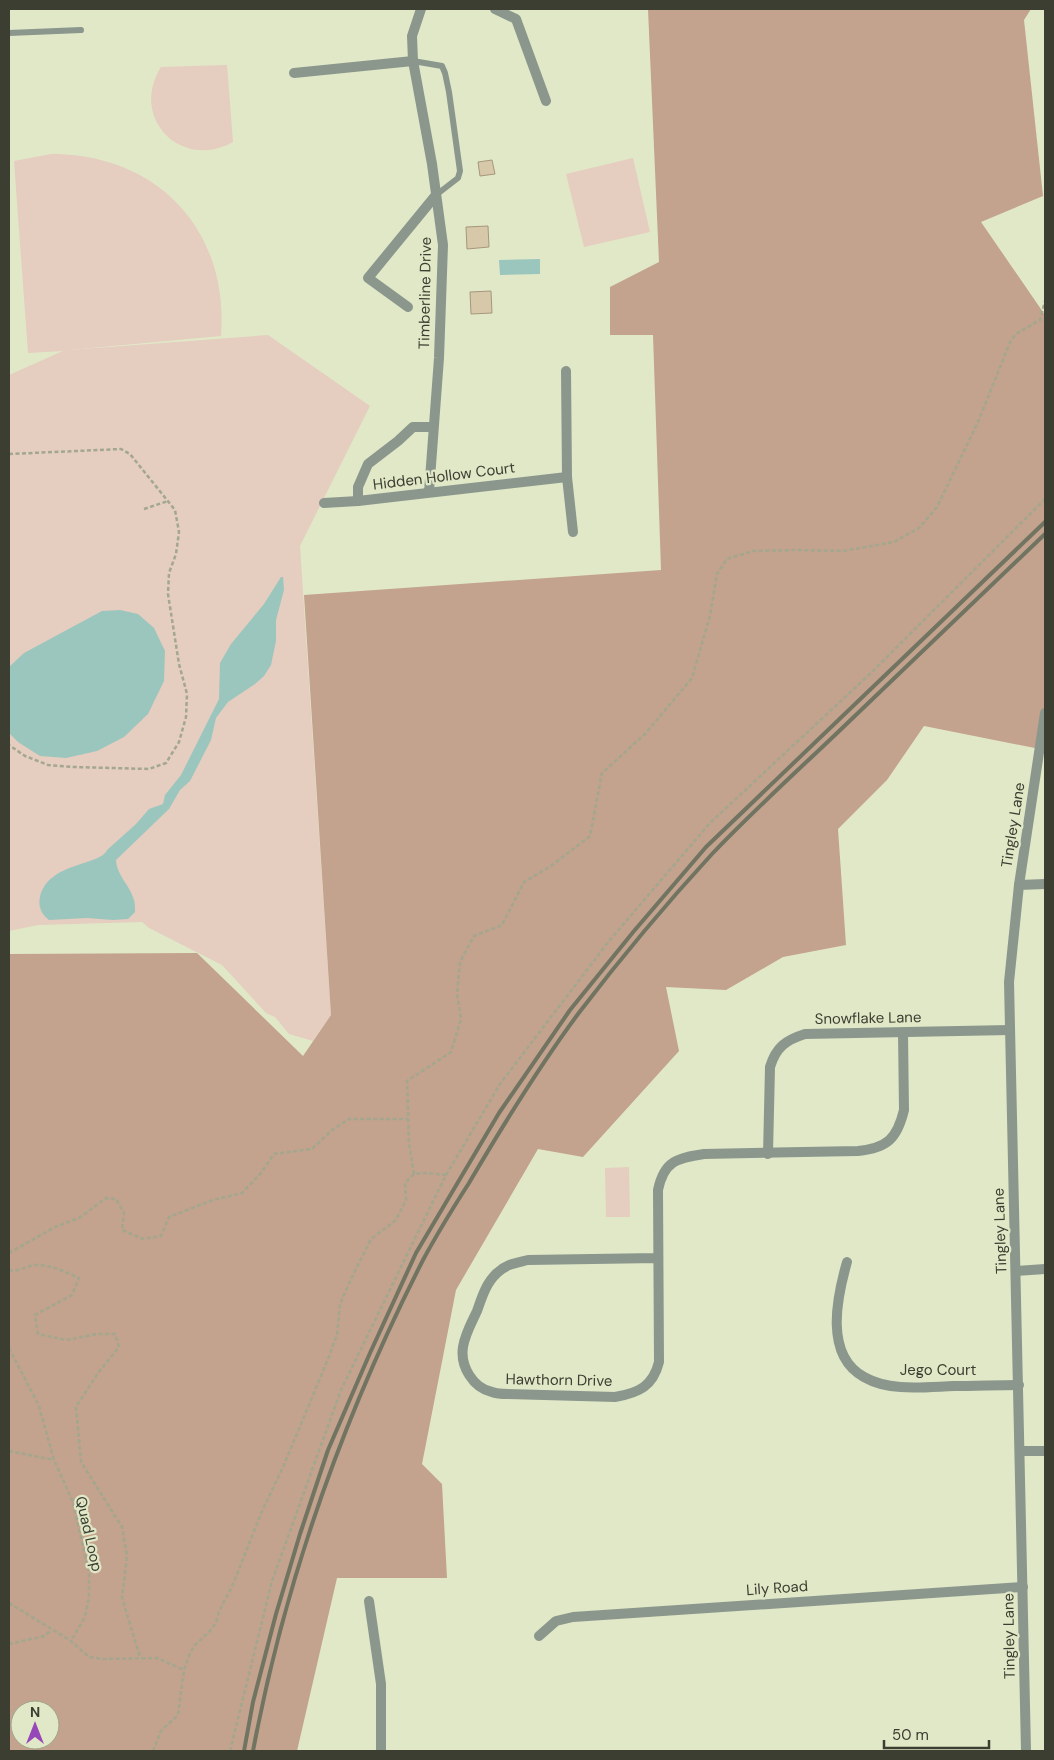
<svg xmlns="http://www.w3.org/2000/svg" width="1054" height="1760" viewBox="0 0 1054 1760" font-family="'DM Sans',sans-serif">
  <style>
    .green { fill: #e5cdc0 }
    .forest { fill: #c3a28e; fill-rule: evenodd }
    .water { fill: #9bc6be }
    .building { fill: #d7c8aa; stroke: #a6977b }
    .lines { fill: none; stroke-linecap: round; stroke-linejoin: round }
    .path { stroke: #a2a78e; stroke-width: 2.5; stroke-dasharray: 4 2.5; stroke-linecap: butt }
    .service { stroke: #8b978d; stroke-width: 6 }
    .minor { stroke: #8b978d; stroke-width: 10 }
    .tertiary { stroke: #8b978d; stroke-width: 10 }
    .rail { stroke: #707461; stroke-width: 4 }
    .labels { text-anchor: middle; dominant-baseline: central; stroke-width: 4.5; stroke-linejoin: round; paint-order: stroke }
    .street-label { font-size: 15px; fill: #3b3e31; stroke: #e1e8c7 }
  </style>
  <rect width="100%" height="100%" fill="#e1e8c7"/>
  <g class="green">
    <path d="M227 65 233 142C181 171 129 118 161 67Z"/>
    <path d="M51 154C157 154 229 229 221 336L69 350 268 335 370 406 300 546 331 1015 313 1041 289 1034 275 1017 266 1013 222 965 149 928 142 922 38 925 9 931V375L63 351 28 353 14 161Z"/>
    <polygon points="633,158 650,232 584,247 566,174"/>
    <polygon points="629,1167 630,1217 606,1217 605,1168"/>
  </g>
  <path class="forest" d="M648 9H1031L1024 20 1043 196 981 222 1045 315V750L924 726 887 780 838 829 846 945 783 957 726 990 666 987 679 1051 583 1157 538 1149 456 1290 422 1464 442 1484 447 1578H337L297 1751H9V954L197 953 303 1056 331 1015 304 595 661 570 653 335H610V287L659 262ZM20 1710H50V1740H20Z"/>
  <g class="water">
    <polygon points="540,259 540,274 500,275 499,260"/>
    <path d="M281 577H283L284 590 276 620V641L271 665 264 676 255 684 228 702 216 718 211 740 190 781 180 790 169 809 116 860C117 876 130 885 134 900 135 903 135 908 135 912L128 919 113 920 87 918 49 920C41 914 38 906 40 897 48 862 100 866 107 850L136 824 149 809 163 804 165 795 181 775 219 699 220 663 231 644 264 604Z"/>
    <polygon points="120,610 138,614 154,628 165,651 164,681 148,714 124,737 97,751 66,758 40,756 18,742 9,733 9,667 24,653 102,611"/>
  </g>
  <g class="building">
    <polygon points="492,160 495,174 480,176 478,162"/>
    <polygon points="488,226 489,247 467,249 466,227"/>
    <polygon points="491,291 492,313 471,314 470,292"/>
  </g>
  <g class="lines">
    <g class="path">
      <polyline points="9,454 121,449 130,454 175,510 179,532 176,554 169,573 168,594 179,664 187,694 186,717 179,742 166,763 149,769 73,767 48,765 25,756 9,745"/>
      <polyline points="144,509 168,501"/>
      <polyline points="414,1174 409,1143 407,1081 451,1052 461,1019 457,994 460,962 474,936 502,925 524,882 551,866 590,836 602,773 645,734 692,678 710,616 717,574 727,559 753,551 796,550 843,551 894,542 919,528 937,507 978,422 1011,340 1016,334 1040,320 1045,301"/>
      <polyline points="9,1253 55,1227 79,1218 106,1198 116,1199 124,1213 122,1230 143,1239 161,1236 169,1217 213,1200 242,1193 261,1173 274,1154 312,1149 332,1130 349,1119 408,1119"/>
      <path d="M9 1270C18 1273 27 1265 36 1265 52 1265 65 1272 79 1278L72 1295 35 1315 38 1334 66 1340 97 1334H115L119 1347 98 1373 76 1407 81 1462 122 1527 127 1556 122 1598 140 1657"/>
      <polyline points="9,1348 39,1406 54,1460 73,1502 89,1573 89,1597 85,1617 71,1641"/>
      <polyline points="9,1451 54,1460"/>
      <polyline points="9,1603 71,1641 89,1657 102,1659 157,1658 184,1670"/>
      <polyline points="9,1644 45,1636 51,1630"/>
      <polyline points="153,1751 161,1731 178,1715 184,1670 189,1655 195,1645 209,1632 216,1623 219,1611 232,1587 262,1511 283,1467 328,1359 337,1335 340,1304 352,1277 371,1239 396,1220 406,1200 405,1183 414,1174 427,1173 446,1175"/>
      <polyline points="230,1751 272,1581 341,1390 446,1175 500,1084 609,941 710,823 872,672 1045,499"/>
    </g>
    <g class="service">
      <polyline points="9,33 81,30"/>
      <polyline points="413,61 442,66 445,73 449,92 460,171 458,178 436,195"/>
    </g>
    <g class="minor">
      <polyline points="421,9 412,36 413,61 432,164 443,245 439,358 429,492"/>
      <polyline points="495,9 516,19 546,101"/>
      <polyline points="294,73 413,61"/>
      <polyline points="408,307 368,278 436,195"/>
      <polyline points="566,371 567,477 573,532"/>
      <polyline points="358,501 358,487 368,464 398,441 413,427 432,427"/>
      <polyline points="324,503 358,501 567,477"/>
      <polyline points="1019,885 1045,884"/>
      <path d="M768 1154 770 1067C776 1047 786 1040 805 1034L1010 1030"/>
      <path d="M657 1258 528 1260C516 1263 506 1264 497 1273 486 1283 482 1297 477 1311 472 1322 465 1334 463 1347 460 1366 473 1388 492 1392 497 1394 503 1394 508 1394L615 1397C639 1393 653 1386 659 1362L658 1190C664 1161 677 1158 704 1154L858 1151C887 1148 897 1139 904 1110L903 1033"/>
      <path d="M847 1262C837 1297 824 1355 864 1377 890 1392 925 1387 954 1386 976 1386 997 1385 1019 1385"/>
      <polyline points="1016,1271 1045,1269"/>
      <polyline points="1021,1451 1045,1451"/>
      <polyline points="369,1601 381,1684 381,1751"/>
      <polyline points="539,1636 556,1621 573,1617 1023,1587"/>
    </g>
    <polyline class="tertiary" points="1026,1751 1009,982 1019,885 1045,713"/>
    <g class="rail">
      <polyline points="244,1751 253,1702 276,1614 300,1534 328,1450 370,1353 416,1253 499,1113 570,1010 634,931 706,847 1045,522"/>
      <path d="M253 1751C285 1581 344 1415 423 1260 437 1234 453 1208 469 1183 503 1125 538 1068 578 1014 620 959 665 905 712 854 751 813 794 774 835 735 905 668 975 601 1045 534"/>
    </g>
  </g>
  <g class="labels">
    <g class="street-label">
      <text transform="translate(425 293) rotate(-89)">Timberline Drive</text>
      <text transform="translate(444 476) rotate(-7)">Hidden Hollow Court</text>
      <text transform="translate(1013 825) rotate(-81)">Tingley Lane</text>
      <text transform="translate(868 1018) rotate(-1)">Snowflake Lane</text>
      <text transform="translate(1000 1231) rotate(-92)">Tingley Lane</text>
      <text x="938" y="1370">Jego Court</text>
      <text transform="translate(559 1380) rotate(1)">Hawthorn Drive</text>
      <text transform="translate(89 1534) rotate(77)">Quad Loop</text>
      <text transform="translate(777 1588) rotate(-4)">Lily Road</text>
      <text transform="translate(1009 1636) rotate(-91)">Tingley Lane</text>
    </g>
  </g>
  <rect width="1054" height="1760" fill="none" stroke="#3b3e31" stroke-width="20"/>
  <g transform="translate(35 1725)"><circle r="24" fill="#e1e8c7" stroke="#9fa48b"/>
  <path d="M0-4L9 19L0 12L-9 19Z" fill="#9748b8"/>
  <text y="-8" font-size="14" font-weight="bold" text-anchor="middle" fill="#3b3e31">N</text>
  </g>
  <path d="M884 1740v8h105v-8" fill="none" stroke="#3b3e31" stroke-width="2.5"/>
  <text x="892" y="1740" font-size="15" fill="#3b3e31" stroke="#e1e8c7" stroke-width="4" paint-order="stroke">50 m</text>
</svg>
